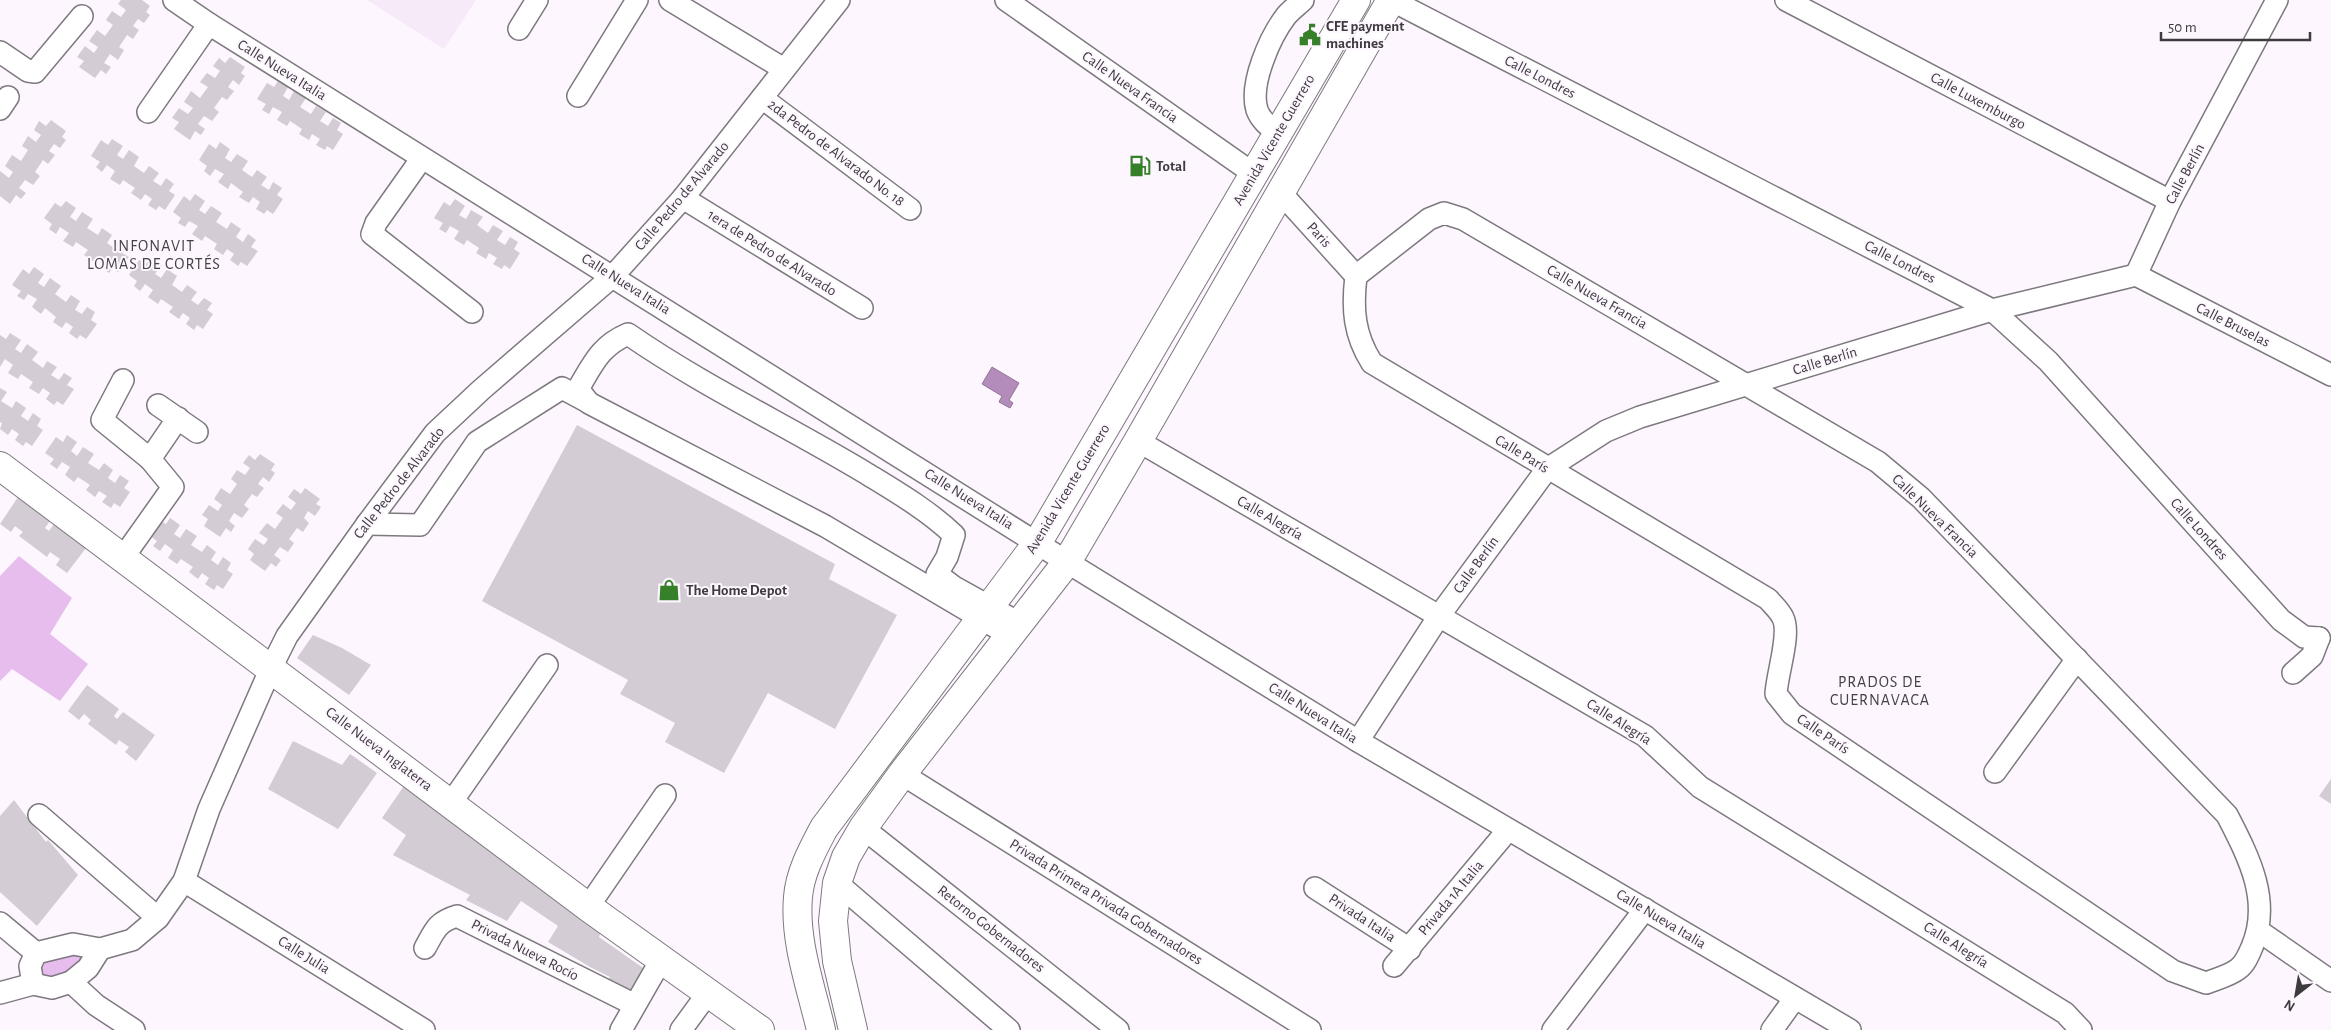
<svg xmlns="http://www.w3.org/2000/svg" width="2331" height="1030" viewBox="0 0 2331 1030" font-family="'Alegreya Sans',sans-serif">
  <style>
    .built { fill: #f6e9f8 }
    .green { fill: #e6bded }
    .water { fill: #b48cbc; stroke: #907496 }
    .building { fill: #d3ccd4 }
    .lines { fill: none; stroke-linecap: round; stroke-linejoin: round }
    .minor-casing { stroke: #7e787f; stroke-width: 24 }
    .major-casing { stroke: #7e787f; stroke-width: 30 }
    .minor { stroke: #fff; stroke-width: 21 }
    .major { stroke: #fff; stroke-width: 28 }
    .labels { text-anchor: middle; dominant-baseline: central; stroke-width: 4; stroke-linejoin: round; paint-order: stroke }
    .poi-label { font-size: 15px; font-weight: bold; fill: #3d3b3e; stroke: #fdf6ff; text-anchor: start }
    .street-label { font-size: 15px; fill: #3d3b3e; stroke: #fdf6ff }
    .neighbourhood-label { font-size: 16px; letter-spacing: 1px; fill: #464047; stroke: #fdf6ff }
  </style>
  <rect width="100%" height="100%" fill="#fdf6ff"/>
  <polygon class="built" points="367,0 476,0 444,49"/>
  <g class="green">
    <polygon points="19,556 72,598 50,634 88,664 60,701 12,669 0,681 0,576"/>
    <polygon points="94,953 71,979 36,982 43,957"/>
  </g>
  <polygon class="water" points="992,367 1019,383 1009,400 1013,403 1010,408 999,402 1002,396 982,384"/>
  <g class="building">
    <polygon points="121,0 142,0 150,6 146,12 150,15 144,23 138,19 133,26 139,30 133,39 127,35 119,47 124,50 118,60 110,54 104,63 111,67 106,74 101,70 95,78 79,67 84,61 77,57 85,46 94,53 98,47 89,41 97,30 105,36 113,25 106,20 112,11 121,17 126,10 118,4"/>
    <polygon points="230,57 245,67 241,73 245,76 239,85 233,80 228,87 234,91 227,100 222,97 214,108 219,112 212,121 204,116 198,124 205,129 201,135 195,131 190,140 174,129 179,122 172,118 179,108 188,114 193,108 184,102 191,91 200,98 208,87 200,82 207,73 215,78 220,71 213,66 219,58 225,63"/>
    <polygon points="278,81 288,87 283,96 289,100 294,91 306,98 300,107 311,114 316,106 326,112 320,121 328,126 333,118 341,123 337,130 343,134 333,150 327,146 325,150 316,145 320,139 312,134 309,140 299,134 302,129 290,121 287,126 277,120 282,112 273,107 269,114 262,110 266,104 257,99 267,83 274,87"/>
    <polygon points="51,120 66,131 62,137 66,140 60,148 54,144 49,151 55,155 48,164 43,160 35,172 40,176 33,185 25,180 19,188 26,193 21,199 16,195 10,204 0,196 0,171 9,178 13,172 5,166 12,155 21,161 28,150 22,146 28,136 36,142 41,135 34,130 39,121 46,126"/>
    <polygon points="112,139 123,146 117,155 123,159 129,150 139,157 134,166 144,173 149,166 159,173 153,181 161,186 166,178 174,184 169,191 175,195 165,210 159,206 156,210 148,205 152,199 145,194 141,200 131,193 135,188 123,180 120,185 110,179 115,171 107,165 102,172 96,167 100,162 91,156 101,140 108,145"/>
    <polygon points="220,142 230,149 225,158 231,162 237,154 248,161 242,170 252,177 257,170 267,177 261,185 269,190 273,182 282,188 277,195 283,199 273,214 267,210 264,214 256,209 260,202 253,197 249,203 239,197 243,192 231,183 228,189 218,182 224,174 215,169 210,176 204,171 207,166 199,160 209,144 216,149"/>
    <polygon points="195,194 205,201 199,210 205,214 211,206 222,213 216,222 227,229 231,222 241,229 236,237 243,242 248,234 256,240 251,247 258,251 247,266 241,262 238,266 230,260 234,254 227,249 223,255 214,249 217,244 205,236 202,241 192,234 198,226 189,221 185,227 178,223 181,218 173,212 184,196 190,201"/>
    <polygon points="455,199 465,206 459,215 466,219 471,210 483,217 477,225 488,233 493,225 503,231 497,240 505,245 510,237 518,242 514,249 520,253 510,269 504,265 502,269 493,264 497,258 489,253 486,259 476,253 479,248 467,240 464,245 454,239 459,231 450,226 446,233 439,229 443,223 434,218 444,202 450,206"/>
    <polygon points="66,201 76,208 70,217 76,221 82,212 93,219 87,228 98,235 102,228 112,235 107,243 114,248 119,240 127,246 122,253 129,257 118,272 112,268 109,273 101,267 105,261 98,256 94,262 84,255 88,250 76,242 73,247 63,241 69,233 60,227 56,234 49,229 52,224 44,218 55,203 61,207"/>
    <polygon points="150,258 161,265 155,274 161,278 167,269 177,276 172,285 182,292 187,285 197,292 191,300 198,305 204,298 212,303 207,310 213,314 203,329 197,325 194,330 186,324 190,318 183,313 179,319 169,312 173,307 161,299 158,304 148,297 153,290 145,284 140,291 134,286 137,281 129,275 139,260 146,264"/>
    <polygon points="34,267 44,274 38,283 44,287 50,278 61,286 55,294 66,302 71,295 80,301 75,310 82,314 87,307 95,312 91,320 97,324 86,339 80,335 77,339 69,333 73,327 66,322 62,328 53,322 56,317 45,308 41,314 32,307 37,299 28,294 24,300 17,296 21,291 12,285 23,269 29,274"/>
    <polygon points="10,333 21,340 15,349 21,353 27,344 38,352 32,360 43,368 47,361 57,367 51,375 59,380 64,373 72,378 67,385 74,389 63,405 57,401 54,405 46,399 50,393 43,388 39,394 29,388 33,382 21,374 18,379 8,373 13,365 5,359 0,367 0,335 6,339"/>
    <polygon points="0,388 7,392 1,401 12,408 16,401 26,408 21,416 28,421 33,413 41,419 37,426 43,430 32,446 26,442 23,446 15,440 19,434 12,429 8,435 0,429 2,423 0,422"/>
    <polygon points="577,425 835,564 829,579 897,615 835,729 768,693 724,773 665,742 675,723 620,694 628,680 482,601"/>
    <polygon points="67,435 77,442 71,451 77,456 83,447 94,454 88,463 99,470 104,463 113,470 108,478 115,483 120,475 129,481 124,488 130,492 120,507 114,503 111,508 102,502 107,496 99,491 95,497 86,490 90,485 78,477 74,482 65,475 70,467 62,462 57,469 50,464 54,459 45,453 56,437 63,442"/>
    <polygon points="260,454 275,464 271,470 275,473 269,482 263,477 258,484 264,488 257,497 252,494 244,505 249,509 242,518 234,513 229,521 235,526 231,532 226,528 220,537 204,526 208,519 202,515 209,505 218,511 222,505 214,499 221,488 230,494 237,484 231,479 237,470 245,475 250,468 243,463 249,455 255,460"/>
    <polygon points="305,488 320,499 316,504 321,507 315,516 308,511 304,518 309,523 303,532 297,528 289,539 294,543 288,552 280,547 274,555 281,560 276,567 271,563 265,571 250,560 254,554 248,549 255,539 264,545 268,539 259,533 267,523 275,529 283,518 276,513 283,504 291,510 296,503 288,497 294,489 301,494"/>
    <polygon points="18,497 50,521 45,528 49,531 54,524 86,548 67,573 56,565 60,559 50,552 47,557 19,536 23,532 15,526 11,532 0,524"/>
    <polygon points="170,518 180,525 174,534 180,538 186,529 197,536 191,545 202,552 207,545 216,552 211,560 218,565 223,557 231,563 227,570 233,574 223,589 217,585 214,590 205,584 209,578 202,573 198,579 189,572 193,567 181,559 177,564 168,558 173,550 165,544 160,551 153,546 157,541 149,535 159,520 166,524"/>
    <polygon points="313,635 342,648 371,665 349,695 297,658"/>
    <polygon points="87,685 119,709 114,716 117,719 123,712 155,735 136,761 125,752 129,747 119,740 116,745 88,724 91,720 84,714 79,720 68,711"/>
    <polygon points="293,741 342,765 350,754 377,773 338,829 268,789"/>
    <polygon points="2331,779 2331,804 2319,796"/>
    <polygon points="408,780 601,931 599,937 646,970 630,994 606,982 610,977 590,967 548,942 558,926 521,901 507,921 466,900 470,895 393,855 406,835 382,818"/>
    <polygon points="14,800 46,842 48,840 78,875 37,926 0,892 0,816"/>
  </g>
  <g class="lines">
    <g class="minor-casing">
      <g id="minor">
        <polyline points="174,0 209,24 1067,562 1358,741 1850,1030"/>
        <polyline points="670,0 784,69"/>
        <polyline points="1006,0 1254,174"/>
        <polyline points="1391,0 1992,310 2048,361 2281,620 2304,637 2319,638"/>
        <polyline points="1786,0 2170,201"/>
        <polyline points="519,29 537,0"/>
        <polyline points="0,52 28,71 35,72 82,16"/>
        <polyline points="578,96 637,0"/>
        <polyline points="762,98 910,209"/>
        <polyline points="0,109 8,97"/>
        <polyline points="148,112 209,24"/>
        <path d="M1278 133C1270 127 1261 121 1257 110 1249 84 1270 37 1286 16 1291 10 1298 5 1303 0"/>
        <polyline points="422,158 376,223 372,234 472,312"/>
        <polyline points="1281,193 1356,276"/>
        <polyline points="683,198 862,308"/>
        <path d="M1444 213 1463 219 1878 462 1921 498 2227 815C2248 856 2272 900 2252 947 2249 954 2245 964 2238 969 2229 976 2216 979 2206 983L2173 971 1792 714 1776 694C1777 673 1791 634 1783 618 1780 611 1773 605 1768 599L1372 363C1354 335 1352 309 1356 276L1429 219Z"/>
        <polyline points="2136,275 2170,201 2277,0"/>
        <polyline points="2136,275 2331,375"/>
        <polyline points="158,405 197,432"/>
        <polyline points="1138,441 1645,736 1700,787 2065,1013 2081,1030"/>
        <polyline points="150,459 178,418"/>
        <polyline points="367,524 420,525 477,442 562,388 588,402"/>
        <polyline points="122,559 173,487 150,459 102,420 123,380"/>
        <path d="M1009 635 825 526 589 403 578 389C593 364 600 346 628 334 703 386 786 425 864 472 895 491 928 510 954 535L947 557 937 574 954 587 1019 623"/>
        <polyline points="2293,673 2312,656 2319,638"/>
        <polyline points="1358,741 1439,616 1547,469 1606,431 1640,417 1992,310 2136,275"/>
        <polyline points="1995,772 2077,659"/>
        <polyline points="902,774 1310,1030"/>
        <polyline points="451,803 547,665"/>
        <polyline points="39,815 158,918"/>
        <polyline points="863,828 1118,1030"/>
        <polyline points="184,881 424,1030"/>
        <polyline points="837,883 1009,1030"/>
        <polyline points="1315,888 1410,949"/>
        <polyline points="588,907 665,795"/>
        <polyline points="0,923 36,953"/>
        <polyline points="2259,931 2331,981"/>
        <path d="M425 948C435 930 437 922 457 916L635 1005"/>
        <polyline points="1394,966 1508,830"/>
        <polyline points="71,982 96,1005 134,1030"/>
        <polyline points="33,984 30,966 36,953 73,944 100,949 132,940 158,918 184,881 209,809 271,668 287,636 367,524 435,433 481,390 613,276 683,198 839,0"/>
        <polyline points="0,993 33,984 52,988 71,982 88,968 100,949"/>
        <polyline points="621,1030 661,960"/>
        <polyline points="681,1030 708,993"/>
        <polyline points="1553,1030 1645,909"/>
        <polyline points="1772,1030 1795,998"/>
      </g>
    </g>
    <g class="major-casing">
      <g id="major">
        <polyline points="0,466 588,907 760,1030"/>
        <path d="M821 1030C811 987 794 941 798 897 800 872 813 849 824 828L1038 542 1356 0"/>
        <polyline points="853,1030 837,961 833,921 837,883 846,857 863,828 902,774 1067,562 1138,441 1391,0"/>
      </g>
    </g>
    <use href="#minor" class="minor"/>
    <use href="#major" class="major"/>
  </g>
  <defs>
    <g id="civic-bare" transform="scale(1.725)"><path d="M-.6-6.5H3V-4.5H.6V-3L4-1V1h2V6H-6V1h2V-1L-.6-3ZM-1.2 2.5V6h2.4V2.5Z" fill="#358028" stroke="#fdf6ff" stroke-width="2.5" paint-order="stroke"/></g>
    <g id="fuel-bare" transform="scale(1.725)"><path d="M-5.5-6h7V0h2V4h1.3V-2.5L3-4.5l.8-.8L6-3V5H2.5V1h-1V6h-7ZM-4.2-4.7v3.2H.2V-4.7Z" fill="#358028" stroke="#fdf6ff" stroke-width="2.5" paint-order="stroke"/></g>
    <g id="shop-bare" transform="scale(1.725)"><path d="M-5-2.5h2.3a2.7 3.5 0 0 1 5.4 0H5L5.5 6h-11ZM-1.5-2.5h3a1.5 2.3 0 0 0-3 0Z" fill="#358028" stroke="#fdf6ff" stroke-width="2.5" paint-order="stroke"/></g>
  </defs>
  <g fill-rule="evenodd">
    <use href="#civic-bare" x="1310" y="35"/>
    <use href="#fuel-bare" x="1140" y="166"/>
    <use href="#shop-bare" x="669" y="590"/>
  </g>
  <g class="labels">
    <g class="poi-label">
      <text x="1326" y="26">CFE payment<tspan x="1326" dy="17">machines</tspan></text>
      <text x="1156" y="166">Total</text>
      <text x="686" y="590">The Home Depot</text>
    </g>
    <g class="street-label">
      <text transform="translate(282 70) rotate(32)">Calle Nueva Italia</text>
      <text transform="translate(1540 77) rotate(27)">Calle Londres</text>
      <text transform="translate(1130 87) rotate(35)">Calle Nueva Francia</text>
      <text transform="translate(1978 101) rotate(28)">Calle Luxemburgo</text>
      <text transform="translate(1274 140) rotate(-60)">Avenida Vicente Guerrero</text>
      <text transform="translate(836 153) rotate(37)">2da Pedro de Alvarado No. 18</text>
      <text transform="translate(2185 174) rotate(-62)">Calle Berlín</text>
      <text transform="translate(682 196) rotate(-50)">Calle Pedro de Alvarado</text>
      <text transform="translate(1319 235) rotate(48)">Paris</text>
      <text transform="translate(772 253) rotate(32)">1era de Pedro de Alvarado</text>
      <text transform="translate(1900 262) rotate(27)">Calle Londres</text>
      <text transform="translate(626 284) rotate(32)">Calle Nueva Italia</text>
      <text transform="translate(1597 297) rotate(30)">Calle Nueva Francia</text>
      <text transform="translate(2233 325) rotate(27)">Calle Bruselas</text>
      <text transform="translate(1825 361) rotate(-17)">Calle Berlín</text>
      <text transform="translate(1522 454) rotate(31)">Calle París</text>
      <text transform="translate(399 483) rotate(-52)">Calle Pedro de Alvarado</text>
      <text transform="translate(1068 489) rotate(-59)">Avenida Vicente Guerrero</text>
      <text transform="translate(969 499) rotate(32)">Calle Nueva Italia</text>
      <text transform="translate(1935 516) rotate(44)">Calle Nueva Francia</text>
      <text transform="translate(1270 518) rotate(30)">Calle Alegría</text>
      <text transform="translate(2199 529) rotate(48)">Calle Londres</text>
      <text transform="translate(1476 565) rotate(-54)">Calle Berlín</text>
      <text transform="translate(1313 713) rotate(32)">Calle Nueva Italia</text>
      <text transform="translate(1619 722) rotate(32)">Calle Alegría</text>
      <text transform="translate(1823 734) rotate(34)">Calle París</text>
      <text transform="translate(379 749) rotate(37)">Calle Nueva Inglaterra</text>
      <text transform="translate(1451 898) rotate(-50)">Privada 1A Italia</text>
      <text transform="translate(1106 902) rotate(32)">Privada Primera Privada Gobernadores</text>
      <text transform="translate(1362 918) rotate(33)">Privada Italia</text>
      <text transform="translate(1661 919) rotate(31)">Calle Nueva Italia</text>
      <text transform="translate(991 929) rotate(38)">Retorno Gobernadores</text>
      <text transform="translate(1956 945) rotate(32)">Calle Alegría</text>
      <text transform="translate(525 950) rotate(27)">Privada Nueva Rocío</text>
      <text transform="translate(304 955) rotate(32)">Calle Julia</text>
    </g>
    <g class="neighbourhood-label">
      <text x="154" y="246">INFONAVIT<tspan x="154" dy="18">LOMAS DE CORTÉS</tspan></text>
      <text x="1880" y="682">PRADOS DE<tspan x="1880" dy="18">CUERNAVACA</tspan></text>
    </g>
  </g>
  <g transform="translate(2296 995) rotate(211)" stroke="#fdf6ff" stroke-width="4" paint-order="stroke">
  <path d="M0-4L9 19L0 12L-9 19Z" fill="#3d3b3e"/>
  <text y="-8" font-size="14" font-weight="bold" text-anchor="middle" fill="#3d3b3e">N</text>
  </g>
  <path d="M2161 32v8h149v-8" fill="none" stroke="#3d3b3e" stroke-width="2.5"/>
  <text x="2168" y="32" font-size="15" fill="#3d3b3e" stroke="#fdf6ff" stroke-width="4" paint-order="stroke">50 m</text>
</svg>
